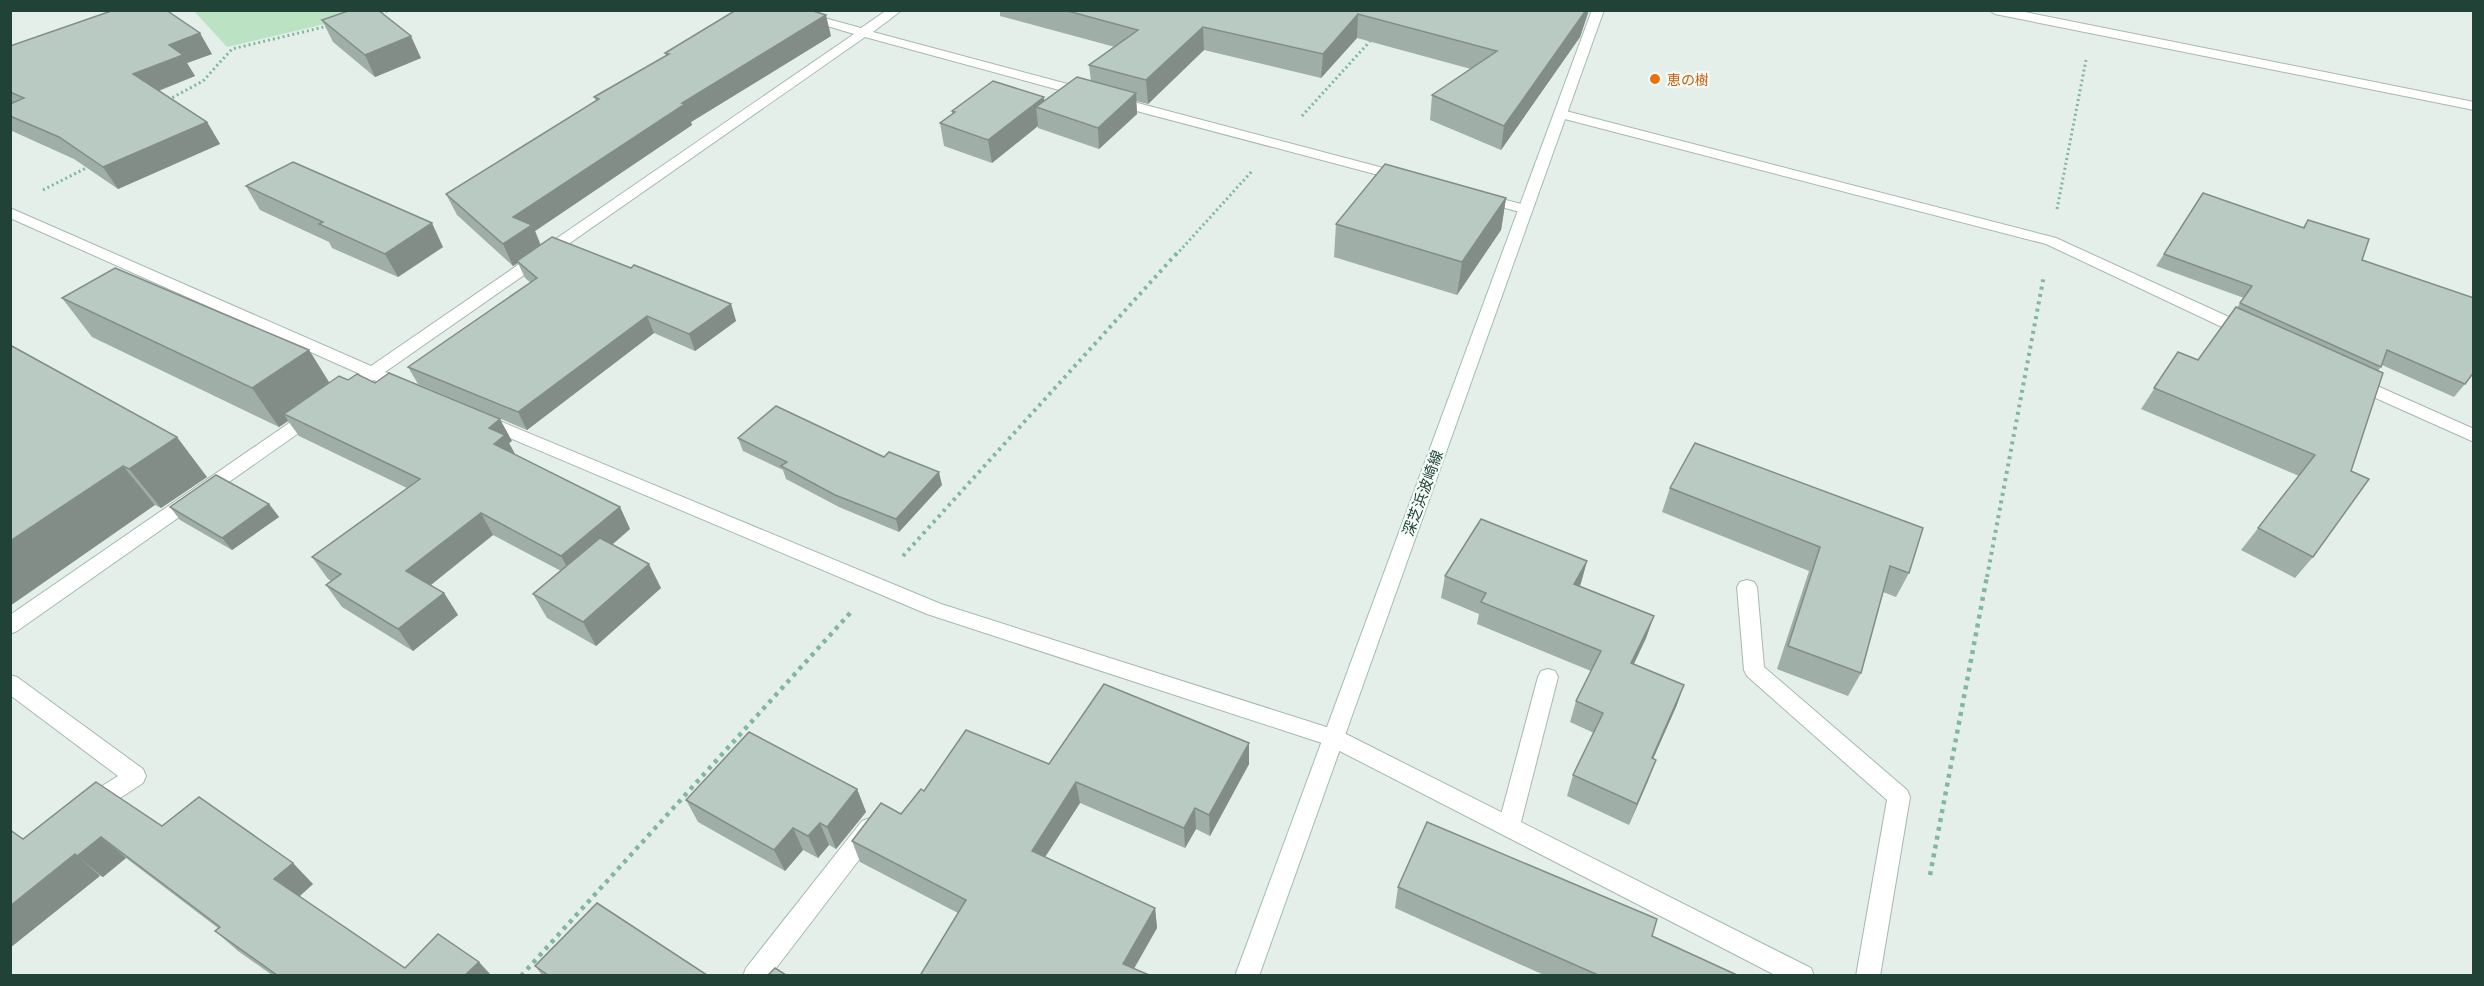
<svg xmlns="http://www.w3.org/2000/svg" width="2484" height="986" viewBox="0 0 2484 986" font-family="'Golos Text','Noto Sans JP',sans-serif">
  <style>
    .green { fill: #bbe2c2 }
    .lines { fill: none; stroke-linecap: round; stroke-linejoin: round }
    .lane-casing { stroke: #a6b8b0; stroke-width: 2 }
    .street-casing { stroke: #a6b8b0; stroke-width: 2 }
    .secondary-casing { stroke: #a1bcb0; stroke-width: 2 }
    .path-far2 { stroke: #81b6a1; stroke-width: 3; stroke-dasharray: 2 3; stroke-linecap: butt }
    .path-far1 { stroke: #81b6a1; stroke-width: 4; stroke-dasharray: 3 4.5; stroke-linecap: butt }
    .path { stroke: #81b6a1; stroke-width: 4.5; stroke-dasharray: 4 5; stroke-linecap: butt }
    .lane { fill: #fff; fill-rule: evenodd }
    .street { fill: #fff; fill-rule: evenodd }
    .secondary { fill: #fff; fill-rule: evenodd }
    .wall { fill: #9faea7 }
    .shaded-wall { fill: #828d88 }
    .building { fill: #b9cac2; stroke: #828d88; stroke-width: 1.5 }
    .food-dot { fill: #e8710a; stroke: #f5fbf8; stroke-width: 2 }
    .labels { text-anchor: middle; dominant-baseline: central; stroke-width: 4.5; stroke-linejoin: round; paint-order: stroke }
    .far-food-label { font-size: 14px; fill: #c56008; stroke: #f5fbf8; text-anchor: start }
    .street-label { font-size: 15px; fill: #214337; stroke: #f5fbf8 }
  </style>
  <rect width="100%" height="100%" fill="#e4efe9"/>
  <polygon class="green" points="194,11 380,11 227,47"/>
  <g class="lines">
    <g class="lane-casing">
      <g id="lane">
        <polygon points="1747,580 1754,582 1757,587 1764,667 1907,790 1910,797 1880,976 1856,976 1887,800 1747,676 1744,670 1737,587 1740,582"/>
        <polygon points="1548,669 1555,671 1558,677 1520,826 1517,833 1509,836 1501,833 1498,826 1538,677 1541,671"/>
        <polygon points="10,675 17,677 143,769 146,776 143,783 99,812 91,815 83,812 80,805 83,798 118,776 10,695"/>
      </g>
    </g>
    <g class="street-casing">
      <g id="street">
        <polygon points="774,10 795,10 861,28 887,10 902,10 873,32 1090,90 1091,93 1085,97 865,37 385,372 410,383 412,387 410,391 398,391 374,380 364,384 358,383 356,379 360,374 10,218 10,208 371,366 854,34"/>
        <polygon points="1989,10 2015,10 2474,102 2474,110 1995,14"/>
        <polygon points="1115,97 1406,174 1408,177 1401,181 1110,104 1108,101"/>
        <polygon points="1562,110 2056,238 2253,328 2255,332 2247,337 2241,336 2046,244 1557,117 1555,114 1557,111"/>
        <polygon points="1483,194 1529,206 1531,209 1524,213 1478,201 1476,198 1478,195"/>
        <polygon points="2357,377 2474,429 2474,442 2351,387 2349,383 2351,379"/>
        <polygon points="314,408 320,410 323,414 320,418 17,631 10,634 10,615 308,410"/>
        <polygon points="485,415 941,604 1342,732 1811,968 1814,976 1777,976 1328,745 927,614 479,425 476,421 479,417"/>
        <polygon points="870,818 878,821 881,828 878,835 770,976 743,976 746,968 862,821"/>
      </g>
    </g>
    <g class="secondary-casing">
      <polygon id="secondary" points="1592,10 1604,10 1259,976 1235,976"/>
    </g>
    <g class="path-far2">
      <polyline points="376,14 390,10"/>
      <polyline points="168,100 203,81 232,49 328,26"/>
      <polyline points="1302,116 1372,39"/>
      <polyline points="43,190 90,166"/>
      <polyline points="2057,209 2086,60"/>
      <polyline points="1176,255 1253,170"/>
    </g>
    <g class="path-far1">
      <polyline points="903,556 1177,253"/>
      <polyline points="1987,577 2044,275"/>
    </g>
    <g class="path">
      <polyline points="1930,875 1987,576"/>
      <polyline points="521,976 851,612"/>
    </g>
    <use href="#lane" class="lane"/>
    <use href="#street" class="street"/>
    <use href="#secondary" class="secondary"/>
  </g>
  <g class="wall">
    <polygon points="1000,10 1589,10 1580,37 1501,150 1430,120 1432,95 1471,69 1357,38 1321,78 1204,50 1148,104 1136,101 1137,114 1099,149 1038,128 1038,126 992,163 944,146 940,123 952,114 952,111 1044,101 1091,81 1089,65 1115,47 1000,16"/>
    <polygon points="322,20 421,58 375,77 333,42"/>
    <polygon points="831,36 691,122 692,125 535,231 541,245 631,268 731,304 736,321 695,351 654,333 527,430 418,384 408,367 531,283 525,278 518,263 513,266 457,215 446,194 596,101 594,97 666,56 665,53"/>
    <polygon points="10,46 212,54 187,63 195,76 159,91 207,122 220,144 118,189 74,159 12,131 10,129"/>
    <polygon points="246,186 443,247 398,277 332,248 329,242 260,210"/>
    <polygon points="1506,198 1501,230 1457,295 1334,257 1336,224"/>
    <polygon points="2308,220 2362,260 2465,384 2454,397 2382,365 2378,371 2313,557 2295,578 2241,550 2299,476 2141,409 2178,352 2198,360 2244,298 2156,266 2164,254 2303,227"/>
    <polygon points="62,298 309,350 329,383 512,441 509,443 515,454 620,507 630,529 612,545 661,588 596,646 547,618 533,594 561,571 493,535 430,585 444,593 458,615 413,651 342,607 326,585 331,581 328,579 312,557 407,488 299,436 288,421 279,427 92,337"/>
    <polygon points="10,345 207,477 161,508 155,505"/>
    <polygon points="738,438 942,485 899,532 839,507 786,479 783,470 743,451"/>
    <polygon points="1670,488 1909,573 1896,597 1883,592 1861,673 1848,696 1777,669 1809,571 1662,512"/>
    <polygon points="269,504 279,517 232,550 180,520 170,507"/>
    <polygon points="1587,561 1580,586 1654,616 1646,638 1634,664 1684,685 1676,707 1653,759 1656,760 1629,825 1567,796 1573,775 1594,733 1570,722 1576,701 1591,671 1477,624 1479,614 1441,598 1445,576"/>
    <polygon points="1249,743 1249,764 1210,836 1196,829 1185,848 1080,803 1045,857 1155,908 1157,928 1134,969 1149,975 921,975 921,974 958,913 860,862 852,841 901,814 924,791 1049,764"/>
    <polygon points="857,789 866,812 836,849 829,845 818,858 803,850 785,871 698,822 686,800"/>
    <polygon points="162,826 313,884 299,897 405,968 491,975 272,975 238,951 215,931 218,928 126,858 103,877 23,839"/>
    <polygon points="1398,887 1652,936 1737,975 1544,975 1395,908"/>
    <polygon points="535,966 707,975 542,975"/>
  </g>
  <g class="shaded-wall">
    <polygon points="1585,10 1589,10 1580,37 1501,150 1504,126"/>
    <polygon points="1358,14 1357,38 1321,78 1323,54"/>
    <polygon points="826,15 831,36 691,122 692,125 535,231 541,247 517,261 518,263 513,266 503,244 513,217 682,103"/>
    <polygon points="1203,27 1204,50 1148,104 1146,80"/>
    <polygon points="200,33 212,54 187,63 195,76 147,95 133,74 169,45"/>
    <polygon points="411,36 421,58 375,77 365,55"/>
    <polygon points="1136,93 1137,114 1099,149 1098,128"/>
    <polygon points="1044,97 1045,110 1036,107 1038,126 992,163 988,140"/>
    <polygon points="207,122 220,144 118,189 103,167"/>
    <polygon points="1506,198 1501,230 1457,295 1462,262"/>
    <polygon points="432,223 443,247 398,277 385,254"/>
    <polygon points="731,304 736,321 695,351 689,334"/>
    <polygon points="647,316 654,333 527,430 518,412"/>
    <polygon points="309,350 334,390 284,414 288,421 279,427 252,388"/>
    <polygon points="500,419 512,441 509,443 517,458 494,444 489,428"/>
    <polygon points="177,437 207,477 161,508 129,469"/>
    <polygon points="123,466 155,505 10,606 10,541"/>
    <polygon points="939,472 942,485 899,532 896,519"/>
    <polygon points="269,504 279,517 232,550 222,538"/>
    <polygon points="620,507 630,529 573,578 561,556"/>
    <polygon points="481,513 493,535 421,593 406,571"/>
    <polygon points="1587,561 1581,583 1569,606 1574,584"/>
    <polygon points="649,564 661,588 596,646 583,622"/>
    <polygon points="444,593 458,615 413,651 398,629"/>
    <polygon points="1654,616 1646,638 1624,684 1631,663"/>
    <polygon points="1684,685 1676,707 1644,779 1652,758"/>
    <polygon points="1249,743 1249,764 1210,836 1209,815"/>
    <polygon points="1656,760 1648,781 1629,825 1637,804"/>
    <polygon points="1076,782 1080,803 1036,871 1032,851"/>
    <polygon points="857,789 866,812 836,849 827,827"/>
    <polygon points="1195,808 1196,829 1185,848 1184,828"/>
    <polygon points="820,823 829,845 818,858 808,836"/>
    <polygon points="793,828 803,850 785,871 774,850"/>
    <polygon points="101,837 126,858 103,877 77,856"/>
    <polygon points="75,854 100,876 10,948 10,906"/>
    <polygon points="293,863 313,884 295,900 274,879"/>
    <polygon points="1155,908 1157,928 1130,975 1123,964"/>
    <polygon points="479,962 491,975 465,975"/>
  </g>
  <g class="building">
    <polygon points="114,10 166,10 200,33 169,45 183,55 133,74 207,122 103,167 59,137 10,116 10,104 24,98 10,92 10,46"/>
    <polygon points="351,10 378,10 411,36 365,55 322,20"/>
    <polygon points="736,10 810,10 826,15 682,103 685,104 513,217 532,225 503,244 446,194 599,99 594,97 669,54 665,53"/>
    <polygon points="1064,10 1585,10 1584,13 1504,126 1432,95 1497,51 1358,14 1323,54 1203,27 1146,80 1089,65 1138,30"/>
    <polygon points="1077,77 1136,93 1098,128 1036,107"/>
    <polygon points="993,81 1044,97 988,140 940,123 955,112 952,111"/>
    <polygon points="293,162 432,223 385,254 319,224 323,222 246,186"/>
    <polygon points="1385,164 1506,198 1462,262 1336,224"/>
    <polygon points="2203,193 2304,228 2308,220 2369,239 2362,260 2474,298 2474,372 2465,384 2387,350 2381,367 2240,303 2252,286 2164,254"/>
    <polygon points="552,237 631,268 634,265 731,304 689,334 647,316 518,412 408,367 537,278 517,261"/>
    <polygon points="115,268 309,350 252,388 62,298"/>
    <polygon points="2236,307 2383,373 2351,471 2369,479 2313,557 2258,528 2315,455 2154,388 2178,352 2198,360"/>
    <polygon points="10,345 177,437 129,469 123,466 10,541"/>
    <polygon points="389,373 500,419 489,428 505,435 494,444 620,507 561,556 481,513 406,571 444,593 398,629 326,585 341,574 312,557 420,479 284,414 339,376 348,380 357,374 375,383"/>
    <polygon points="776,406 884,457 889,452 939,472 896,519 835,495 781,466 787,462 738,438"/>
    <polygon points="1695,443 1923,528 1909,573 1890,566 1861,673 1788,646 1820,547 1670,488"/>
    <polygon points="216,475 269,504 222,538 170,507"/>
    <polygon points="1481,519 1587,561 1574,584 1654,616 1631,663 1684,685 1652,758 1656,760 1637,804 1573,775 1603,713 1576,701 1601,651 1481,602 1486,593 1445,576"/>
    <polygon points="600,538 649,564 583,622 533,594"/>
    <polygon points="1104,684 1249,743 1209,815 1195,808 1184,828 1076,782 1032,851 1155,908 1123,964 1149,975 923,975 921,974 966,900 852,841 881,803 901,814 921,789 924,791 966,730 1049,764"/>
    <polygon points="749,732 857,789 827,827 820,823 808,836 793,828 774,850 686,800"/>
    <polygon points="96,782 162,826 199,797 293,863 274,879 405,968 438,934 479,962 465,975 277,975 215,931 220,927 101,837 77,856 75,854 10,906 10,830 23,839"/>
    <polygon points="1427,822 1657,919 1652,936 1737,975 1598,975 1398,887"/>
    <polygon points="597,903 707,975 548,975 535,966"/>
    <polygon points="775,968 786,975 768,975"/>
  </g>
  <circle class="food-dot" cx="1655" cy="79" r="6"/>
  <g class="labels">
    <g class="far-food-label">
      <text x="1667" y="79">恵の樹</text>
    </g>
    <g class="street-label">
      <text transform="translate(1422 493) rotate(-70)">深芝浜波崎線</text>
    </g>
  </g>
  <rect width="2484" height="986" fill="none" stroke="#214337" stroke-width="24"/>
</svg>
